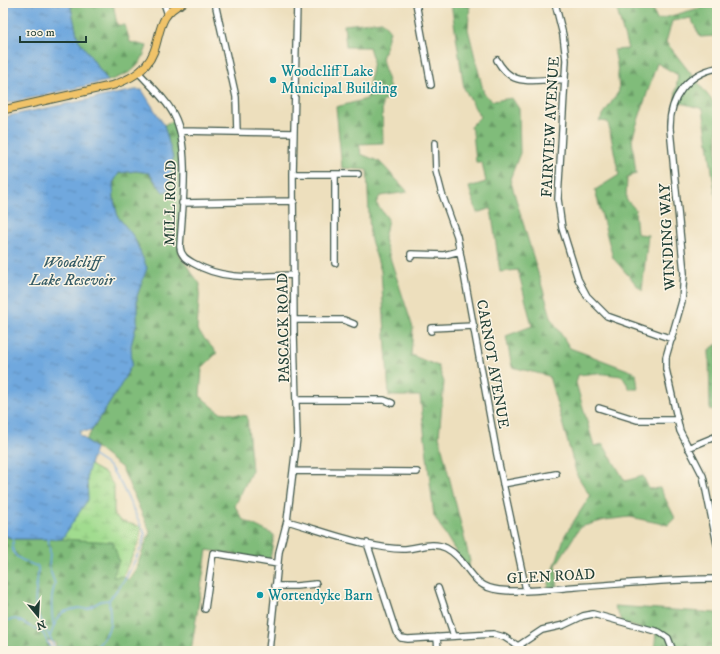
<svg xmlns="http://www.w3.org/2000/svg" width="720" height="654" font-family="'IM FELL DW Pica',serif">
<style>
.forest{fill:url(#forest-firs);stroke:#507c57}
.wetland{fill:url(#wetland-marsh);stroke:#608c62}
.water{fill:url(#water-ripples);stroke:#477289}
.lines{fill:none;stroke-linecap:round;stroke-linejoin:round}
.stream{stroke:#6fa8de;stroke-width:1.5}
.minor-casing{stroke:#3e5549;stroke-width:8}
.major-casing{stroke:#3e5549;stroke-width:9}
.minor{stroke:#fff;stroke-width:5.5}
.major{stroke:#f0c369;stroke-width:7}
.culture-dot{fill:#0f9aa8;stroke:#fcf5e5;stroke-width:1.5}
.labels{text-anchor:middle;stroke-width:3;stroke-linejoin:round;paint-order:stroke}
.culture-label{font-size:15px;fill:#0d838f;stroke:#fcf5e5;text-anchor:start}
.street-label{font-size:15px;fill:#1f3d34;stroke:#fcf5e5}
.water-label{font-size:16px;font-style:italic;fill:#375d67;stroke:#fcf5e5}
</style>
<defs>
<pattern id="forest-firs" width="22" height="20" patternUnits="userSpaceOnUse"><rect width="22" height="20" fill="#80bc7a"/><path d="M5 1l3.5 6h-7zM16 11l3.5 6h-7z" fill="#689a65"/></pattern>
<pattern id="wetland-marsh" width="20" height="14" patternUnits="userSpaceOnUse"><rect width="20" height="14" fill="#a1dc8f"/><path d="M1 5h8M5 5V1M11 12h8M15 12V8" fill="none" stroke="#8abe7c"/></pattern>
<pattern id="water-ripples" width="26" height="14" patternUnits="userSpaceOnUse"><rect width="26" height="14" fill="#6fa8de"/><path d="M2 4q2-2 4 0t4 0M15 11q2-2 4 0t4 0" fill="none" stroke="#5b8ab5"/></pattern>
</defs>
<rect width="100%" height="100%" fill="#fcf5e5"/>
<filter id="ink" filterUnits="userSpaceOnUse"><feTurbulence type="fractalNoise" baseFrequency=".025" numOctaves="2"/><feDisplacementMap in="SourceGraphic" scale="8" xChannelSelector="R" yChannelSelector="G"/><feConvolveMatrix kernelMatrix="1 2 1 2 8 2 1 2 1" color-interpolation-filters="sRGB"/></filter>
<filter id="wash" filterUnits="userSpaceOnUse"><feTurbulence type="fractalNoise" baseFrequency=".012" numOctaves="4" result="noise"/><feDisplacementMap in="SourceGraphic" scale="16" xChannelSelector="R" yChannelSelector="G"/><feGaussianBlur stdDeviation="0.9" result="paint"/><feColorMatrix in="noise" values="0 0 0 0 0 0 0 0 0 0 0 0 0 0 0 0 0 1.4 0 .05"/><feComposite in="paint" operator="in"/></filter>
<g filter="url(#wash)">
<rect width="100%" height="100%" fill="#eddfbd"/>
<path class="forest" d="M70 3H113L117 25H125L130 42 147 46C139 71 130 73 108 81L78 39Z
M451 3H470L468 29 484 94 493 101 512 98 519 109 520 153 510 179 552 320 570 348 636 373 638 389H630L622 376 596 373 578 375 576 383 594 446 603 444 625 481 643 476 649 489 660 488 675 518 668 525 630 517 605 520 580 527 556 565 558 589H547L565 535 590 496 577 475 549 376 512 367 506 336 532 326 518 270 500 272 491 208 477 213 469 187 486 182 482 162H476L473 132 470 127 480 117 464 88Z
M615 3H650L657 20 717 3V36L700 37 691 18 672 21 666 42 717 107V206L703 109 681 103 675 99 678 75 657 63 632 139 636 174 627 177 626 199 635 209 637 234 648 235 642 291 613 258 595 190 619 175 608 122 599 121 619 91 617 64 614 50 628 49Z
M382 21 390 31 382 59 391 93 382 103 383 143 359 144 361 154 380 162 408 192 380 196 376 203 388 219 384 239 413 328 411 355 438 366 444 382 439 436 470 561 467 570 434 516 420 396H389L381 271 370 237 367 170 342 168 336 107 367 99 373 60 369 47H346L344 25Z
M175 120 182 154 179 255 200 284 197 330 217 353 202 368 200 396 219 412 247 416 252 470 235 506 242 519 274 535 270 560 207 550 191 651H57L55 642 47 640 49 651H3V535L12 539H62L113 542 119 561 113 577 123 576 128 580 134 573 150 532 122 468 86 440 118 390 132 364 131 346 137 322V296L147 268 134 237 118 217 114 201 113 183 119 173 136 171 149 173 156 184 173 158 164 125Z
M717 344V412L710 409 709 350Z
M614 606 717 613V651H654L656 633 623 623Z"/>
<path class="wetland" d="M3 438 72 451 93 467 106 474 114 486V515L121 521 141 527 140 539 123 576 113 577 119 561 113 542 62 539H13L3 535Z"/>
<path class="water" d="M3 3H70L78 39 108 81 3 104Z
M135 90H142L164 125 173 158 168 191 163 192 149 173 136 171 119 173 113 183 114 201 118 217 134 237 147 268 137 296V322L131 346 132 364 118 390 91 431H80V435L95 448 87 475 88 499 62 539H13L3 535V117Z"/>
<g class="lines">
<path class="stream" d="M48 537 50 552 49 567 55 584C50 598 51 613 54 627
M14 538C7 559 24 560 38 567 39 581 33 594 36 608 39 623 51 634 54 648
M3 621 16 619 43 633 52 651
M50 636 57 619 63 612 78 608 87 609 101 601 109 600
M54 651V648C67 646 74 650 85 650 98 650 107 636 110 625 111 617 109 608 109 600L126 578 142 546 145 534 121 484 110 467 92 455"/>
</g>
</g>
<g filter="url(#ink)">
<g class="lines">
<defs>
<path id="minor" d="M164 3 167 12
M215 3 236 97 237 132
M416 3 431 85
M555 3 563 35 566 60 558 199 562 228 578 279 587 296 607 316 672 339
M497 60C514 91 537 77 565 80
M717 68C687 74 669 98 670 129L684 273 682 301 666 357V369L680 431 703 476 717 544
M139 73C151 86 166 99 174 115 191 148 182 210 180 247 181 256 186 259 193 263 225 282 259 276 294 275
M180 131 294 133
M435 143 436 171 442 194 457 236 497 455 526 590
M293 174H358
M335 174V263
M182 203 294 201
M411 257V254L444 255 460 251
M295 320H344L354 324
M431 331V328L474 326
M296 400H384L392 403
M599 408 637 420H677
M688 448 717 436
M294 471 417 472
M503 484 556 474
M287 521C320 530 372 550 405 549 419 548 433 541 446 548 469 560 469 587 499 590 524 593 550 589 575 587 622 584 669 579 717 579
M367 543 396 632 401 638 408 639 493 634 504 637 526 651
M275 586H296L316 584
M438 588 454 636
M205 609 213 553 278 564
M437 637 438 651
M518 646 542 630 564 625 583 616 593 614 659 632 668 638 673 651
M269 651 279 552 287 521 297 438 294 334 293 174 297 3"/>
<path id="major" d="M3 110 114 85C126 80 138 75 146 65 164 44 152 16 183 3"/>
</defs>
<use href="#minor" class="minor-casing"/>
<use href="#major" class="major-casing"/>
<use href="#minor" class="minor"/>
<use href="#major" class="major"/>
</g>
</g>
<g class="culture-dot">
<circle cx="273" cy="80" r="4"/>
<circle cx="260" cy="595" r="4"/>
</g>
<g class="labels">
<g class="culture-label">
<text x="281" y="76">Woodcliff Lake<tspan x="281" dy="17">Municipal Building</tspan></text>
<text x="268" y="600">Wortendyke Barn</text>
</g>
<g class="street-label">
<text transform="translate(550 127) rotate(-87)" y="5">FAIRVIEW AVENUE</text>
<text transform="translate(170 203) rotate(-89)" y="5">MILL ROAD</text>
<text transform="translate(667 237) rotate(-93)" y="5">WINDING WAY</text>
<text transform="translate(283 328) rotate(-91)" y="5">PASCACK ROAD</text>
<text transform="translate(493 364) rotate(80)" y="5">CARNOT AVENUE</text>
<text transform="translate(551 576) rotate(-3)" y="5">GLEN ROAD</text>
</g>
<g class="water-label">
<text x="72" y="267">Woodcliff<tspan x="72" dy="18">Lake Resevoir</tspan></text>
</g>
</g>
<rect width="720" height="654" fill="none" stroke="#fcf5e5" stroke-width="16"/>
<g transform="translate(38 616) rotate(162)" stroke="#fcf5e5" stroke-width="3" paint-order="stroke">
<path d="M0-3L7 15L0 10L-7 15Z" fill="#1f3d34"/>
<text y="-6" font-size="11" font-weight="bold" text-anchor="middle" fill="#1f3d34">N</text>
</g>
<path d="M20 36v6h66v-6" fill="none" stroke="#1f3d34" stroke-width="2"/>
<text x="26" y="36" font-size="12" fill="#1f3d34" stroke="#fcf5e5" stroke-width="3" paint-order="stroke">100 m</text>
</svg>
